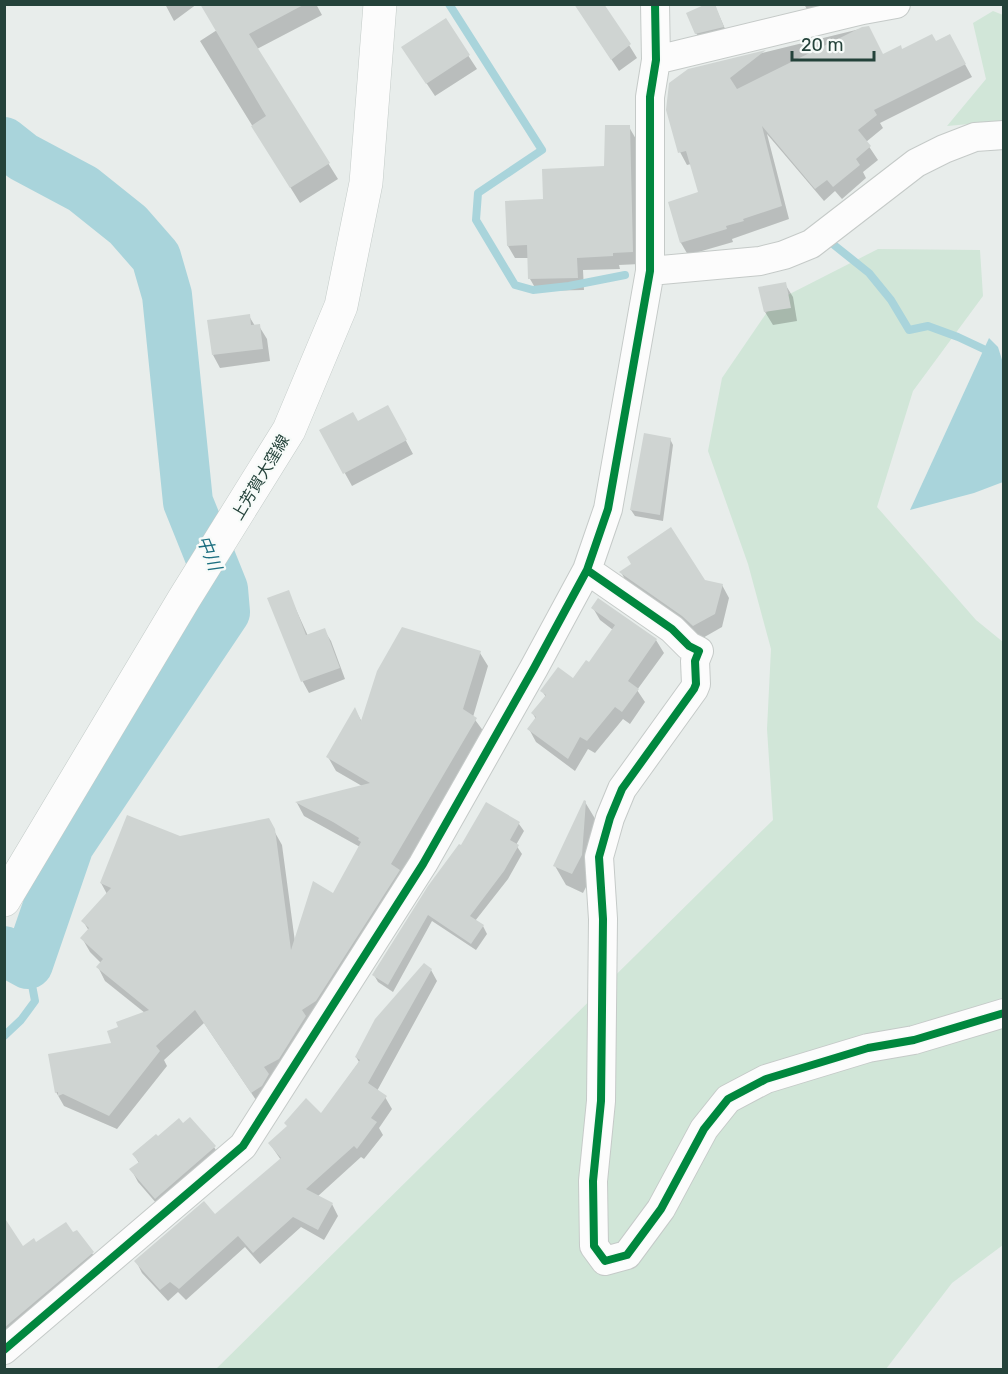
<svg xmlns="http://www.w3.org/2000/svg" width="1008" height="1374" font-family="Rubik,'Noto Sans JP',sans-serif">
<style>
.green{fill:#d1e6d8}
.water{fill:#a9d4db}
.shadow{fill:#0003}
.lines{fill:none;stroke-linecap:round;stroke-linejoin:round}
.stream{stroke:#a9d4db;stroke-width:8}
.river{stroke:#a9d4db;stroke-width:50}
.building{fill:#cfd4d2}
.street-casing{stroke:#c5cac8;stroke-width:30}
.secondary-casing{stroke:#c3cbc8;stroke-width:34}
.street{stroke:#fcfcfc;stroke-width:28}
.secondary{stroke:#fcfcfc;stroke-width:33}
.cycleway-casing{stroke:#f7fbf9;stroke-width:11}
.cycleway{stroke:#00873e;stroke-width:8}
.labels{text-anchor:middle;stroke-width:4.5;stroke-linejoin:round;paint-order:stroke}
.street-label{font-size:16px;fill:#24423a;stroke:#f7fbf9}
.water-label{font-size:18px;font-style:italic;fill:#1c6f80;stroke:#f7fbf9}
</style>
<rect width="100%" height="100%" fill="#e8edeb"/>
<path class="green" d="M993 11 1003 15V121L947 126 986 79 973 23Z
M878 249 980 250 983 296 913 391 877 507 976 620 1003 642 1004 821 1002 825 1004 826 1003 1245 952 1283 886 1369 215 1370 773 820 767 729 771 649 748 564 708 451 722 378 774 302Z"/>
<path class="water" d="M989 338 998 347 1003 363V482L974 493 910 510Z"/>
<path class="shadow" d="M165 4H197L174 21Z
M202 4H316L322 15 257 49 338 179 300 203 200 41 217 30Z
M575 4 629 45 637 58 619 71Z
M714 4 730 40 704 46 696 33Z
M804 4H874L809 13Z
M445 20 477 69 435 96 411 60Z
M868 27 883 56 935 42 956 48 972 77 880 123 883 128 866 142 878 160 863 172 866 178 842 199 835 191 824 201 767 134 789 219 732 239 733 242 688 255 681 243 670 203 700 193 691 164 687 165 680 152 688 71Z
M629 127 636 139 640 264 619 265 620 269 583 270 584 290 537 291 530 279 529 258H515L508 246 545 201 606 167Z
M785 284 793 297 797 321 773 325 765 312Z
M249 316 255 326H259L267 339 270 361 220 368 213 355Z
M388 407 413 454 352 486 321 430 358 423Z
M670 439 673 445 663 521 635 516 631 510Z
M621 572 704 581 722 585 729 598 722 627 701 639 628 585Z
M288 592 308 636 324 630 331 641 345 679 309 693 303 682 269 599Z
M599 600 656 640 664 653 637 690 645 702 630 724 623 719 595 753 588 749 575 771 536 742 529 729 536 719 533 714 546 697 542 691 574 680 589 664 613 630 600 620 593 608Z
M480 653 488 666 473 717 484 732 401 874 260 1106 204 1023 164 1060 167 1066 117 1129 64 1106 56 1092 113 1044 145 1013 105 981 98 967 101 963 90 952 82 938 89 931 83 921 107 894 101 883 180 838 268 820 282 845 295 942 334 895 360 847 304 816 297 803 362 786 336 771 328 757 355 710 362 722Z
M585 802 597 822 592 875 583 893 566 885 555 866Z
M486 804 519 824 524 831 516 845 522 854 508 879 475 921 483 926 487 934 476 950 432 921 393 992 378 982 374 975 462 847Z
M431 970 437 981 377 1091 385 1097 392 1109 379 1128 383 1135 364 1159 361 1157 317 1197 332 1204 338 1216 324 1240 301 1227 260 1264 245 1247 186 1300 178 1292 168 1301 142 1273 136 1261 215 1216 281 1160 270 1144 321 1116 359 1062 356 1057Z
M214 1147 222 1160 163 1211 138 1182 131 1169 139 1163 134 1155Z
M36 1244 92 1253 96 1259 4 1337V1305L23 1248Z"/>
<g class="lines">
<path class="stream" d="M449 4 542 150 478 193 476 220 515 285 533 290 569 286 625 275
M829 241 869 273 891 300 909 330 928 326 958 337 990 352
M4 1036 21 1020 35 1001 28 964"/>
<path class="river" d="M4 142 23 157 83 189 128 225 156 257 167 295 188 502 223 589 225 612 69 845 28 964 4 951"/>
</g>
<path class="building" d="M200 4H305L249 34 330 163 290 188 251 126 266 116Z
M574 4H604L631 44 611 60Z
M706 4H715L724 27 695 34 686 13Z
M446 18 470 55 426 84 401 47Z
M869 26 883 54 901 45 902 49 932 34 936 41 950 34 966 64 874 110 877 115 858 130 871 146 856 159 860 165 833 187 827 180 815 189 762 126 782 206 743 219 744 221 726 226 727 229 680 243 668 202 698 192 686 151 678 153 666 110 669 83 688 69 766 50 730 78 737 89 862 27Z
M605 125H630L633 252 613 253V256L577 258 578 278 528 279 527 245 507 246 505 201 543 199 542 169 604 166Z
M786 282 791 308 764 312 758 287Z
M250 314 251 325 260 324 263 349 212 355 207 320Z
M388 405 407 440 343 474 319 430 353 412 358 421Z
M644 433 671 438 660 515 630 510Z
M671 527 705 580 723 584 715 614 693 626 682 616 619 572 631 564 627 557Z
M289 590 306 635 325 628 340 668 301 682 267 598Z
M598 598 657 639 628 681 639 689 622 712 615 707 587 741 580 737 568 759 527 729 536 717 531 713 546 695 540 691 558 667 573 678 586 660 589 662 615 625 591 608Z
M402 627 481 651 463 709 477 718 391 864 400 870 316 1001 302 1010 306 1016 279 1059 264 1067 269 1074 262 1086 251 1093 195 1010 156 1046 160 1051 109 1116 63 1094 58 1096V1092L55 1093 48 1054 111 1043 107 1031 118 1027 116 1022 149 1010 96 967 103 959 80 938 89 928 81 921 111 888 100 883 127 815 180 836 269 818 275 829 291 950 313 881 333 893 361 842 358 840 359 838 333 822 295 802 370 783 326 757 355 707 361 721 377 671Z
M584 800 586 801 582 855 572 874 553 866Z
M486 802 520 822 510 840 519 845 504 871 470 916 484 925 471 944 428 915 388 985 372 975 428 886 459 844 461 845Z
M424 963 432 969 368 1083 387 1096 371 1118 377 1122 357 1149 354 1146 306 1189 333 1203 318 1230 293 1217 253 1253 238 1236 179 1289 170 1282 160 1290 134 1261 204 1201 215 1214 281 1158 268 1143 287 1126 284 1123 306 1098 321 1113 360 1060 355 1057 375 1019Z
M190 1117 216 1146 155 1199 129 1169 139 1162 132 1154 156 1134 158 1136 179 1118 183 1123Z
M4 1217 23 1246 34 1238 36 1242 66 1222 73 1232 77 1230 94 1252 4 1328Z"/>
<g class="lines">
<defs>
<path id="street" d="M656 60 863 10 896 4
M650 271 760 261 784 255 811 244 916 163 944 149 975 137 1004 135
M587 570 672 629 689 646 699 651 695 661 696 684 694 689 622 789 610 818 599 857 603 919 601 1101 593 1181 594 1246 605 1261 627 1255 661 1209 704 1129 728 1099 766 1079 868 1048 914 1040 1004 1013
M4 1350 243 1146 423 864 534 668 587 570 608 509 650 271V97L656 60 655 4"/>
<path id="secondary" d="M4 900 184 599 289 430 341 306 366 183 380 4"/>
</defs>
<use href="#street" class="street-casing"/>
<use href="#secondary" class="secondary-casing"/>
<use href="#street" class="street"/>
<use href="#secondary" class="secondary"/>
<defs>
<path id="cycleway" d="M587 570 672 629 689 646 699 651 695 661 696 684 694 689 622 789 610 818 599 857 603 919 601 1101 593 1181 594 1246 605 1261 627 1255 661 1209 704 1129 728 1099 766 1079 868 1048 914 1040 1004 1013
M4 1350 243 1146 423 864 534 668 587 570 608 509 650 271V97L656 60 655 4"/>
</defs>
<use href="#cycleway" class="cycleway-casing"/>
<use href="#cycleway" class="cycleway"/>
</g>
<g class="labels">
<g class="street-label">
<text transform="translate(260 477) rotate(-59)" y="6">上芳賀大窪線</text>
</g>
<g class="water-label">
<text transform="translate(209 553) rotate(68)" y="6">中川</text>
</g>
</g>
<rect width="1008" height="1374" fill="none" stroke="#24423a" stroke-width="12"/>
<path d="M792 51v9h82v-9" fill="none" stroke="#24423a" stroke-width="3"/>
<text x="801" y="51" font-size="18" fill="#24423a" stroke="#f7fbf9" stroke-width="4.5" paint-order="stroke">20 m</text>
</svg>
